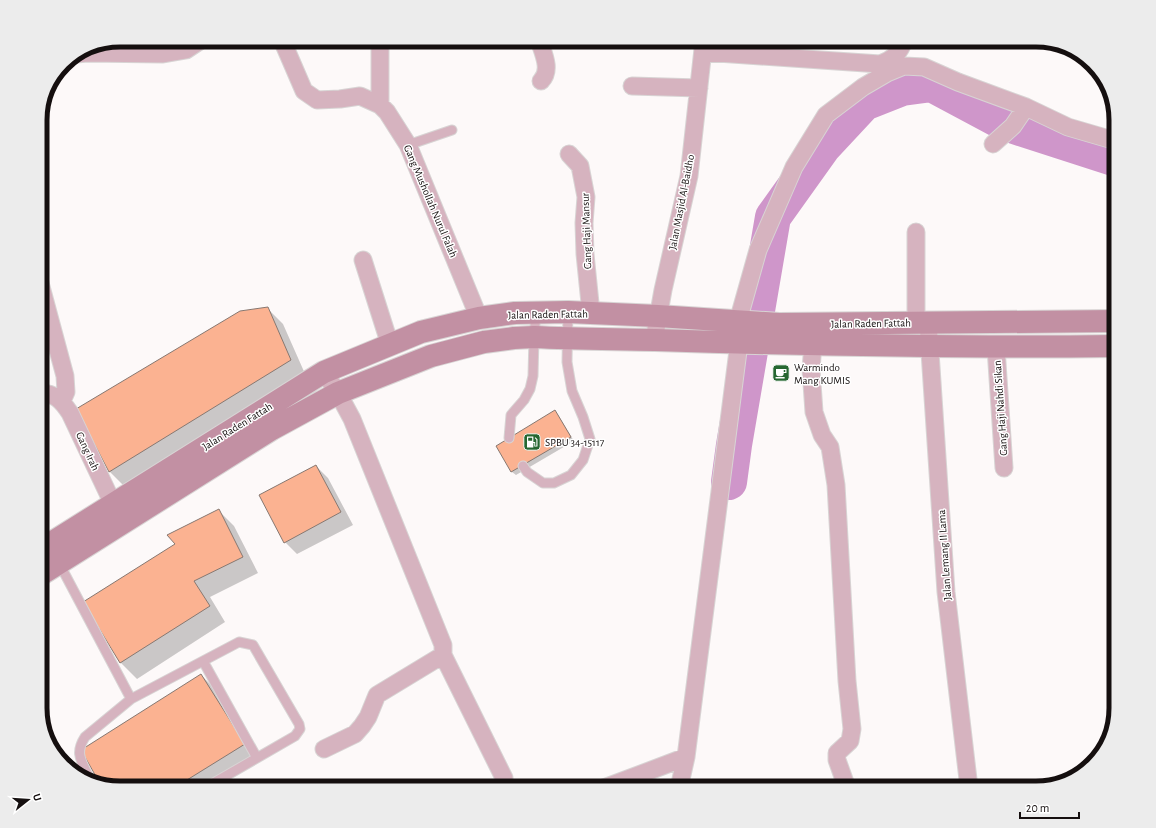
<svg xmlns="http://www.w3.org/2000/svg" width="1156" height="828" font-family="'Alegreya Sans',sans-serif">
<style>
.shadow{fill:#0003}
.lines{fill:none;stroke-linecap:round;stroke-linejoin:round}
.river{stroke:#cf96ca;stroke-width:36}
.building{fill:#fbb291;stroke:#877871}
.service-casing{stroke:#d8d4d4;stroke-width:11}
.minor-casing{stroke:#d8d4d4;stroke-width:19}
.secondary-casing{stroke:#d8d4d4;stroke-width:24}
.service{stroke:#d6b3bf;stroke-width:9}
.minor{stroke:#d6b3bf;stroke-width:17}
.secondary{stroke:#c290a3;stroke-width:22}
.labels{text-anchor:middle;stroke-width:3;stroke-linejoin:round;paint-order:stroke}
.street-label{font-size:11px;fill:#150f0f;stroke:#fff}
.poi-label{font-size:11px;fill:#150f0f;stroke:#fff;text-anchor:start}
.rim{fill:none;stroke:#150f0f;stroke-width:5}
</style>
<rect width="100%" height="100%" fill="#fdf9f9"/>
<path class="shadow" d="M267 308 283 324 306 376 126 488 110 472 77 409Z
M555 412 558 415 574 441 516 475 512 472 497 446Z
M316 466 328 478 353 525 297 554 285 542Z
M218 510 234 526 258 573 210 597 225 622 137 679 121 663 85 602 176 544Z
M201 675 217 691 260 760 216 788H120L99 781 82 750Z"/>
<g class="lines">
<path class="river" d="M729 482 734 445 773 217 823 147 864 103 902 88 932 84 1005 123 1116 159"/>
</g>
<path class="building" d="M268 307 291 360 109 472 76 409 240 311Z
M555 410 571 437 511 472 496 446Z
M316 465 341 512 284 543 259 495Z
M219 509 243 557 194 581 210 606 120 663 83 602 175 544 167 535Z
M201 674 245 744 174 788H120L98 780 81 750Z"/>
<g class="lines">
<defs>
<path id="service" d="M408 145 452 130
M509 438 511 415 524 400 530 389 533 376 534 337 536 313
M523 466 527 472 543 483H554L571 475 583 460 590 439 583 417 572 391 567 362 568 312
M59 563 131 699 239 642 253 645 299 724 300 729 295 736 205 788
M203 661 257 758
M89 778C82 761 74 754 85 737L131 699"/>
<path id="minor" d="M282 40 304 91 317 100 340 99 360 96 380 105 387 112 408 145 479 318
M380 40V105
M539 40C543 53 552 70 541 81
M703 52 880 64C893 59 900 53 904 40
M76 54 88 53 163 54 186 50 201 40
M632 86 699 88
M993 144 1013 126 1026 107
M569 154 580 166 586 197 584 223 585 254 591 313
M916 232V322
M363 260 390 345
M40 283 65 376 66 392 62 401
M738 321 758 250 794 167 826 115 863 87 887 73 904 66 924 67 958 82 1026 107 1068 127 1116 141
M928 322 946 592 969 788
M654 340 663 290 689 176 704 40
M813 344 811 369 814 412 822 435 830 447 836 485 847 681 852 729 850 741 837 753V760L847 788
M996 348 1004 468
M324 372 338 393 352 419 443 645V655L377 695 368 717 362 726 355 734 324 749
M40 393C55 393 62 401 70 413L113 504 120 515
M443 655 504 778
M604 788 686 757
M679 788 686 757 739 343"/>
<path id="secondary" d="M40 550 324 372 421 332 479 318 515 313 568 312 658 316 779 324 1116 321
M40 575 272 429 338 393 431 356 484 342 514 338 534 337C575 339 615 339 655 340 809 345 962 348 1116 346"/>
</defs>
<use href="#service" class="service-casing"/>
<use href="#minor" class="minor-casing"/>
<use href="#secondary" class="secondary-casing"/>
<use href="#service" class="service"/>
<use href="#minor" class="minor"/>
<use href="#secondary" class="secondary"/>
</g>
<defs>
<symbol id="cafe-square" viewBox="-11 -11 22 22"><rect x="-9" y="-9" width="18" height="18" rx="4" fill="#266731" stroke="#fff"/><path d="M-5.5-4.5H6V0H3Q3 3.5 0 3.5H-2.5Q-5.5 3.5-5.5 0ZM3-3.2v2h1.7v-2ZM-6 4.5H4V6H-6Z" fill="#fff"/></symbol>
<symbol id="fuel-square" viewBox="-11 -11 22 22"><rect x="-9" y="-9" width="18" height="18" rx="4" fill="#266731" stroke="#fff"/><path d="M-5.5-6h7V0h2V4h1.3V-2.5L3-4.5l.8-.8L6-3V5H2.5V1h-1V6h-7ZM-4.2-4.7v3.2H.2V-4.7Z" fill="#fff"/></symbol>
</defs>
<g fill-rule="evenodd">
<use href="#cafe-square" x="771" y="363" width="20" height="20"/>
<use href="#fuel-square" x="522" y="432" width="20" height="20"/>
</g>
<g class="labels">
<g class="street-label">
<text transform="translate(431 201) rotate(67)" y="4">Gang Mushollah Nurul Falah</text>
<text transform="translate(681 202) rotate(-79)" y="4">Jalan Masjid Al-Baidho</text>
<text transform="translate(586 231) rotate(-92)" y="4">Gang Haji Mansur</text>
<text transform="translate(548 314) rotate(-1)" y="4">Jalan Raden Fattah</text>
<text transform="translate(871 323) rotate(-1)" y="4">Jalan Raden Fattah</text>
<text transform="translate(1000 408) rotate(-94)" y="4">Gang Haji Nahdi Sikan</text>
<text transform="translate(237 426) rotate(-32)" y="4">Jalan Raden Fattah</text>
<text transform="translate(88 451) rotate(65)" y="4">Gang Irah</text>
<text transform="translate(944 555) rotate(-94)" y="4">Jalan Lemang II Lama</text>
</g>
<g class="poi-label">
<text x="794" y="371">Warmindo<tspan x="794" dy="13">Mang KUMIS</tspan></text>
<text x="545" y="446">SPBU 34-15117</text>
</g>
</g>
<path d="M0 0H1156V828H0ZM120 47H1036A73 73 0 0 1 1109 120V708A73 73 0 0 1 1036 781H120A73 73 0 0 1 47 708V120A73 73 0 0 1 120 47Z" fill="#ececec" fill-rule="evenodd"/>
<path class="rim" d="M120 47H1036A73 73 0 0 1 1109 120V708A73 73 0 0 1 1036 781H120A73 73 0 0 1 47 708V120A73 73 0 0 1 120 47Z"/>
<g transform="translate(28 800) rotate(73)" stroke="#ffffff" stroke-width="3" paint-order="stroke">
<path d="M0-3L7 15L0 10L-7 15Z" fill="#150f0f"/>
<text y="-6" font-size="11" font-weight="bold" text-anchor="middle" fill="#150f0f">U</text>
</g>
<path d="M1020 812v6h59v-6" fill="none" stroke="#150f0f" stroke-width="2"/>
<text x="1026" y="812" font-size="12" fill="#150f0f" stroke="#ffffff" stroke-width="3" paint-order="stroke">20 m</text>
</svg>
